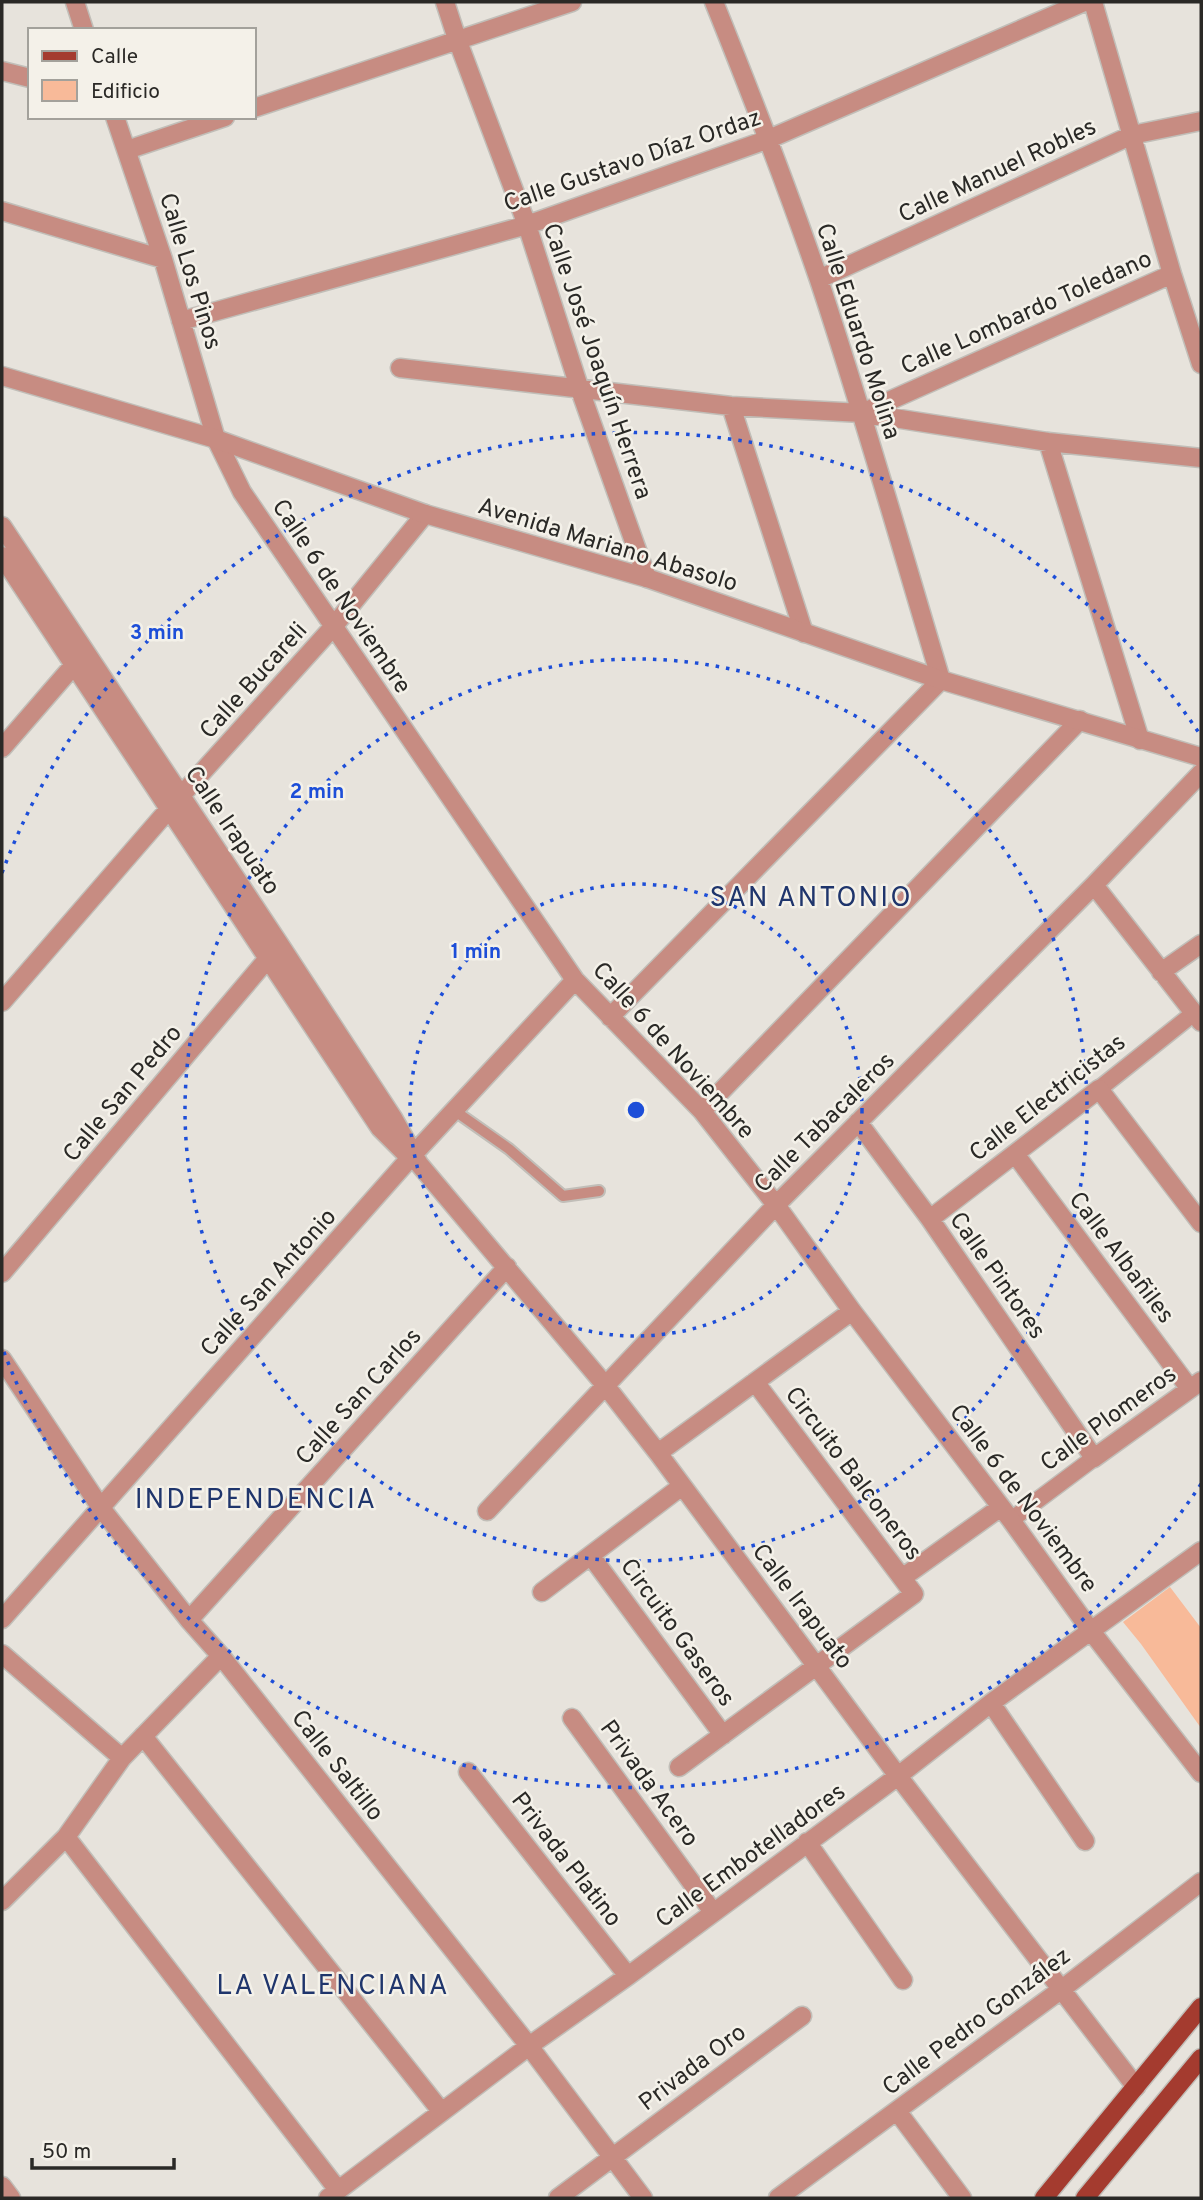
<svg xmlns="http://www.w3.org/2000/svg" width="1203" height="2200" font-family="Overpass,sans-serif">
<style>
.building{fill:#f8ba99}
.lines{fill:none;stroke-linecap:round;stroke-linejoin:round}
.service-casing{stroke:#c1beb8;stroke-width:14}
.pedestrian-casing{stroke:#c1beb8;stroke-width:19}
.minor-casing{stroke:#c1beb8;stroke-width:21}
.tertiary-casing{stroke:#c1beb8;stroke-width:21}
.primary-casing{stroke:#c1beb8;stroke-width:21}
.service{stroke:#c78c82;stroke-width:10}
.pedestrian{stroke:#c78c82;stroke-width:16}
.minor{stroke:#c78c82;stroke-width:18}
.tertiary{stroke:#c78c82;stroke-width:18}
.primary{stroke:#a43b2f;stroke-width:18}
.ring{fill:none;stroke:#1d4ed8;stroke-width:3.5;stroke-dasharray:3.5 7}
.labels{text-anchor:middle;stroke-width:5;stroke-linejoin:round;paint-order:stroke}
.street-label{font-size:24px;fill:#2a2926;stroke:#f4f1e9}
.quarter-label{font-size:28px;letter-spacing:2px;fill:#1f356c;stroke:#f4f1e9}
.centre{fill:#1d4ed8;stroke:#f4f1e9;stroke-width:3.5}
.ring-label{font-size:21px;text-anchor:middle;font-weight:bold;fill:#1d4ed8;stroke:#f4f1e9;stroke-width:5;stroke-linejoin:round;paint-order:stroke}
</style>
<rect width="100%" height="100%" fill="#e7e3dc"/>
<path class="building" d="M1170 1587 1201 1628V1728L1141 1644 1123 1622Z"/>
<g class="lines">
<defs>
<path id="service" d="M455 1111 509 1149 563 1196 599 1191"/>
<path id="pedestrian" d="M1099 1089 1194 1013
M1011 1520 1094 1458"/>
<path id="minor" d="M75 2 84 30
M445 2 457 39 527 225 580 390 647 578
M1093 2 1172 274 1201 364
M2 71 30 78
M254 108 572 2
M115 117 163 259 216 439 242 492 575 980 702 1111 776 1205 852 1311 1011 1520 1091 1631 1201 1773
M127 150 225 117
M2 211 163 259
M819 279 1132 135 1201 121
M181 321 527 225 769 139 1084 2
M400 368 731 406 862 413 1048 442 1201 458
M731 406 804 633
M862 413 1172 274
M1048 442 1140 740
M2 526 280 945 393 1118 419 1164 605 1385 658 1453 898 1776 1136 2087
M2 556 380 1128 408 1156
M2 748 80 658
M1094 885 1201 1022
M1161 972 1201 944
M2 1002 169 809 333 627 425 514
M610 1017 941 680C901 547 863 412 819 280 787 186 751 94 714 2
M702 1111 1080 720
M858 1122 930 1219 1094 1458 1201 1381
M1015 1154 1190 1389
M930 1219 1099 1089 1201 1223
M2 1273 275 950
M2 1359 101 1508 189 1620 221 1656 529 2046 643 2198
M658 1453 852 1311
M487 1511 776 1205 1094 885 1201 773
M591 1556 723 1735
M902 1578 1001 1507
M542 1592 682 1486
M2 1619 410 1158 575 980
M189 1620 507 1267
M2 1654 122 1758
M991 1703 1085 1841
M572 1718 713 1912
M143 1736 441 2111
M679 1767 914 1594 755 1382
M468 1772 628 1976
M66 1837 338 2190
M807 1842 903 1980
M2 1901 66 1837 122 1758 221 1656
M897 2111 962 2198
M328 2198 529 2046 628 1976 898 1776 991 1703 1201 1551
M558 2198 802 2016
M778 2198 1062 1989 1201 1882"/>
<path id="tertiary" d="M2 376 216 439 425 514 647 578 941 680 1201 757
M2 2186 11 2198"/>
<path id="primary" d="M1044 2198 1201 2007
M1085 2198 1201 2058"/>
</defs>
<use href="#service" class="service-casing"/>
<use href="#pedestrian" class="pedestrian-casing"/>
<use href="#minor" class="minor-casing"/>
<use href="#tertiary" class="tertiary-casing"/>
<use href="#primary" class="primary-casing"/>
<use href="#service" class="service"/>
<use href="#pedestrian" class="pedestrian"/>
<use href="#minor" class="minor"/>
<use href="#tertiary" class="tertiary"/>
<use href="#primary" class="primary"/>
</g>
<g class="ring">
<circle cx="636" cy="1110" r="226"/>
<circle cx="636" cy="1110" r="451"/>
<path d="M1201 1484A677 677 0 0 1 2 1347M2 873A677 677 0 0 1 1201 736"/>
</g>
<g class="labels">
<g class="street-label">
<text transform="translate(632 160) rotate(-19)" y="8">Calle Gustavo Díaz Ordaz</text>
<text transform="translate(997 170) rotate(-25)" y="8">Calle Manuel Robles</text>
<text transform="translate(191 271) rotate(73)" y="8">Calle Los Pinos</text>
<text transform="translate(1026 312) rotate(-24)" y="8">Calle Lombardo Toledano</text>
<text transform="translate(859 331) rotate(72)" y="8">Calle Eduardo Molina</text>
<text transform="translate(598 361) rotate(71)" y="8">Calle José Joaquín Herrera</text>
<text transform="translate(608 544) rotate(17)" y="8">Avenida Mariano Abasolo</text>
<text transform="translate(342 596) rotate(56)" y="8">Calle 6 de Noviembre</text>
<text transform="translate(253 680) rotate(-48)" y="8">Calle Bucareli</text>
<text transform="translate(233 830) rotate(56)" y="8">Calle Irapuato</text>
<text transform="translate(674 1050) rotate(48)" y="8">Calle 6 de Noviembre</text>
<text transform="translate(122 1093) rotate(-50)" y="8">Calle San Pedro</text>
<text transform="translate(1047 1097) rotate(-38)" y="8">Calle Electricistas</text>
<text transform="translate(824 1122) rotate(-45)" y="8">Calle Tabacaleros</text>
<text transform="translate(1122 1257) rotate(53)" y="8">Calle Albañiles</text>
<text transform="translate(998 1275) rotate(55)" y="8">Calle Pintores</text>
<text transform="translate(268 1282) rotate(-48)" y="8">Calle San Antonio</text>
<text transform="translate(358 1396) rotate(-48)" y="8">Calle San Carlos</text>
<text transform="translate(1108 1418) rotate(-36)" y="8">Calle Plomeros</text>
<text transform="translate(854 1473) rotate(53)" y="8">Circuito Balconeros</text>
<text transform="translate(1024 1498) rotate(53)" y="8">Calle 6 de Noviembre</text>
<text transform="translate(803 1606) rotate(53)" y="8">Calle Irapuato</text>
<text transform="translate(678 1632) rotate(54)" y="8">Circuito Gaseros</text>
<text transform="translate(338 1765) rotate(52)" y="8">Calle Saltillo</text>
<text transform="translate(650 1783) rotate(54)" y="8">Privada Acero</text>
<text transform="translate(750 1855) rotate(-36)" y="8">Calle Embotelladores</text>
<text transform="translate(567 1859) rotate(52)" y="8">Privada Platino</text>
<text transform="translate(976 2021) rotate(-37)" y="8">Calle Pedro González</text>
<text transform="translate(692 2067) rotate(-37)" y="8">Privada Oro</text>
</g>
<g class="quarter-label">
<text x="811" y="906">SAN ANTONIO</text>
<text x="256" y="1508">INDEPENDENCIA</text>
<text x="333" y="1994">LA VALENCIANA</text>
</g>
</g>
<circle cx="636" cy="1110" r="10" class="centre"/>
<g class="ring-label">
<text x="157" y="639">3 min</text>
<text x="317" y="798">2 min</text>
<text x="476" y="958">1 min</text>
</g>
<rect width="1203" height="2200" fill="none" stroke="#2a2926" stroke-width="7"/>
<rect x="28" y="28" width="228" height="91" fill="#f4f1e9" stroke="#a3a19b" stroke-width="2"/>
<rect x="42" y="51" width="35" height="10" fill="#a43b2f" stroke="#a3a19b" stroke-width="2"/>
<text x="91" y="63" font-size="21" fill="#2a2926">Calle</text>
<rect x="42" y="80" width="35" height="21" fill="#f8ba99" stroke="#a3a19b" stroke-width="2"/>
<text x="91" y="98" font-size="21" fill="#2a2926">Edificio</text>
<path d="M32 2158v10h142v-10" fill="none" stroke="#2a2926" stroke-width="3.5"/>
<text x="42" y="2158" font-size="21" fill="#2a2926" stroke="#f4f1e9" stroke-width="5" paint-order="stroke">50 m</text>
</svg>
